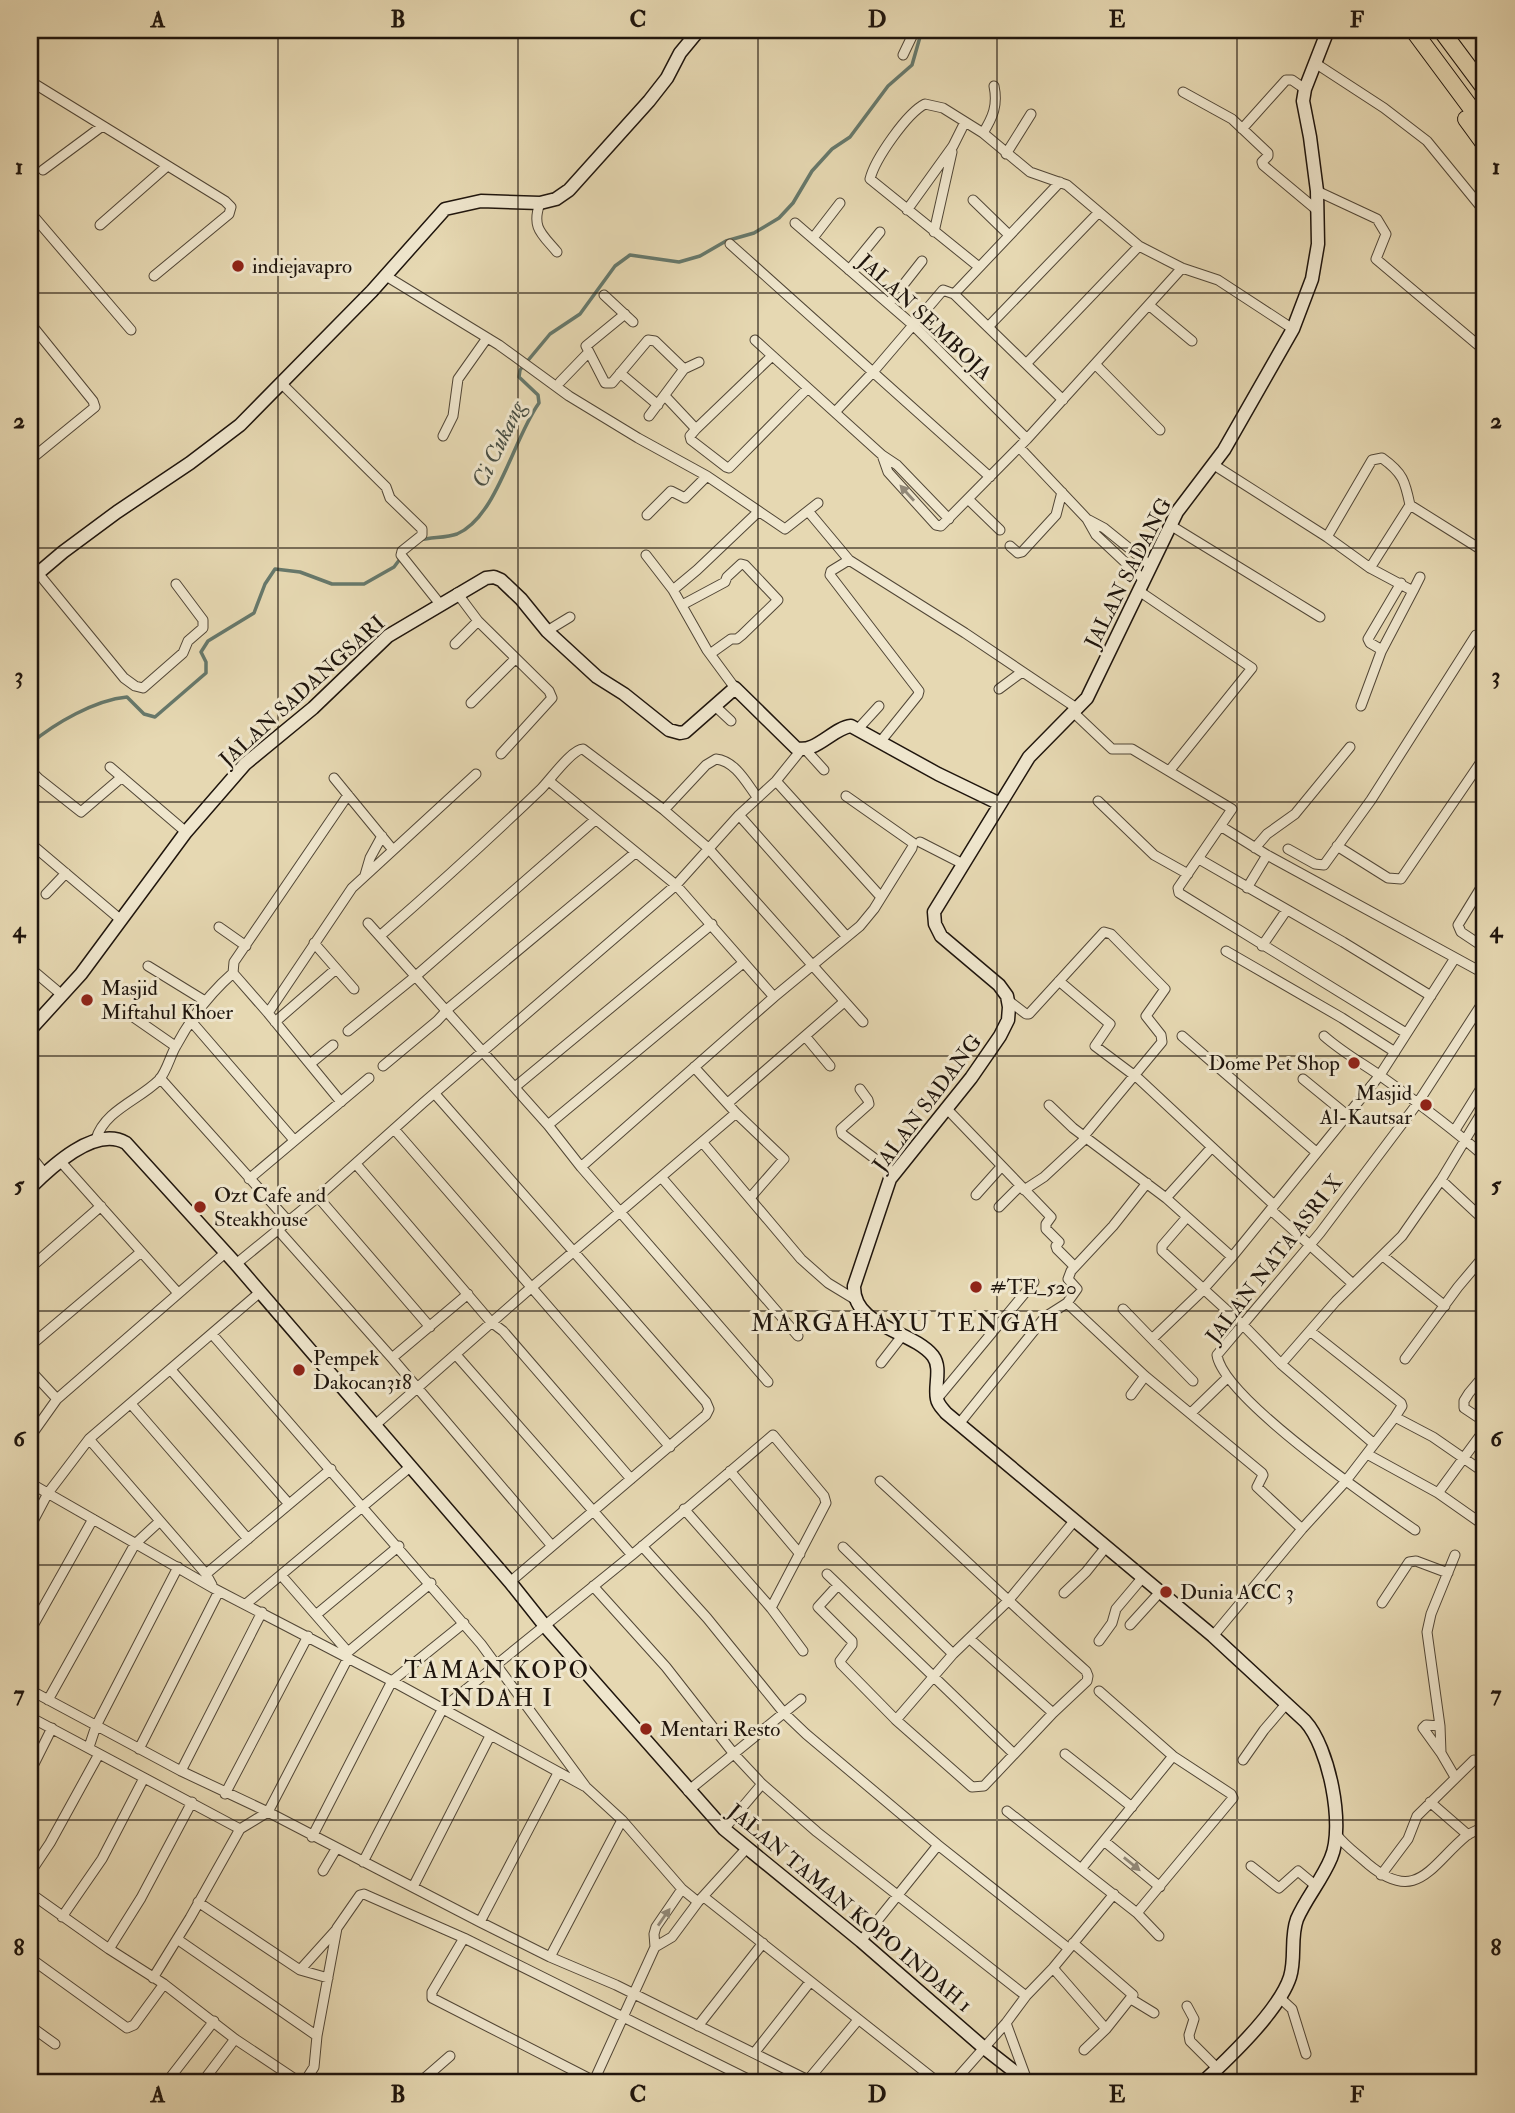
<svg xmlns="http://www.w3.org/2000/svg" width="1515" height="2113" font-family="'IM FELL Double Pica',serif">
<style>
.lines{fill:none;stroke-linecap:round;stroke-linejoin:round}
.stream{stroke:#66786b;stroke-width:3.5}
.street-casing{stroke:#514636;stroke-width:11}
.secondary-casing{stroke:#1f150d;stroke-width:15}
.highway-casing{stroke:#1f150d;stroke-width:18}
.street{stroke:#efe6cd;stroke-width:9}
.secondary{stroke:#efe6cd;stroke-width:12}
.highway{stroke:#e6d8b2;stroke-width:16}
.oneway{fill:#918877}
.grid{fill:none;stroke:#1f150d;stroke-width:2;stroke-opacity:0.55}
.poi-dot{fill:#8f2418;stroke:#efe6cd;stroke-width:2.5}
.labels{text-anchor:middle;stroke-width:6;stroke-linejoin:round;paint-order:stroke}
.poi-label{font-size:21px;fill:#1f150d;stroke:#efe6cd;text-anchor:start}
.street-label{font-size:21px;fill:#1f150d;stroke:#efe6cd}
.water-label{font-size:23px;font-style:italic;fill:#494f44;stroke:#efe6cd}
.quarter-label{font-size:24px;letter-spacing:2px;fill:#1f150d;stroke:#efe6cd}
.neatline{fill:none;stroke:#1f150d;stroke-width:2.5}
.grid-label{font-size:23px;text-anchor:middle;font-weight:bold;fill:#1f150d}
</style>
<rect width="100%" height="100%" fill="#e6d8b2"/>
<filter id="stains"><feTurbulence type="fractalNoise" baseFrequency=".00286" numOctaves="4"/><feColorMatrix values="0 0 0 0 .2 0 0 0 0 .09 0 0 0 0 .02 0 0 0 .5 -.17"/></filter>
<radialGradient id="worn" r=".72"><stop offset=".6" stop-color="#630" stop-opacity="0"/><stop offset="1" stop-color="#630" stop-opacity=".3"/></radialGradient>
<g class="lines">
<path class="stream" d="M420 540C432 537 446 538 457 534 497 517 513 439 539 403L538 395 519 377 520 370 550 334 580 314 615 266 630 255 679 262 700 256 726 241 754 233 779 218 793 203 812 171 832 149 850 137 888 86 912 65 922 30
M30 744C55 723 95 700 127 697L144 714 155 717 206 673V662L201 652 208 641 254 613 265 584 275 569 300 572 332 584H364L394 567 400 559"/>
<defs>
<path id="street" d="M903 55 915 30
M1315 63 1384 108 1427 141 1485 212
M30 81 225 201 231 207 229 214 154 276
M1183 92 1232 119 1268 153V156L1262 162 1263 165 1318 211
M1242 129 1286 80H1292L1305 89
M983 133C993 117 998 105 994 86
M1006 154 1031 114
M43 170 101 127
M1317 191 1377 219 1386 234 1376 259 1478 345
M973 200 1009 235
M540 203C531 228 542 234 557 252
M907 210 953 146 965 122
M30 212 131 330
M795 223 913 325 1027 439
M100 225 166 167
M934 232 952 152
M813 238 840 203
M730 244 990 477
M979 267 870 179C875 159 907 113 925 104L943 108 983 133 1030 172 1067 185 1139 246 1182 268 1218 280 1293 329
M849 270 880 232
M386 276 499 345 569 396 638 438 707 476 785 529 818 503
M954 294 1060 182
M604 295 633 322
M889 303 922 261
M1150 306 1192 341
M625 314 586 346 605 383H612L648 340 655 341 684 369
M30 323 93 401 95 407 30 460
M988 327 1098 213
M755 340 882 455 897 465 949 519
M772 356 696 429 690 436 691 440 726 467 729 468 808 388
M1026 364 1139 246
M1095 364 1160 430
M620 373 658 405
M560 382 588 353
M282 384 386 487 390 498 422 529V535L402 551 401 555 440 604
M665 396 696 429
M836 411 873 372 943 290 954 294 1063 400
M649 416 684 369 699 362
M443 436 453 416 458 379 487 338
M1019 447 1087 519 1096 535 1144 580
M882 455 888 472 936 525 941 526 1027 439 1182 268
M1214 465 1327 537 1370 568 1413 591 1420 577
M968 499 1000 530
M1410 505 1485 552
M808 511 849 560 965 633 1078 709
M647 515 671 491 685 498 707 476
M1089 520 1104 528 1151 566
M1170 525 1320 617
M1327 537 1372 460 1382 458C1403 473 1405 481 1410 505L1370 568
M1010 546 1018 553 1022 552 1056 515 1062 492
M646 555 673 590 707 650 735 688
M849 560 831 571 830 575 919 691 918 695 881 741
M38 573 124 678 135 686 143 688 183 653 188 641 203 628V620L176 584
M673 590 697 570 758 512
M1139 591 1252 668 1170 770
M457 593 478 621 549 691 552 698 501 754
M682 605 725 582 727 577 741 564 745 565 778 600 742 635 737 639H731L710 654
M547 631 570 617
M455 644 478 621
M1382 650 1370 643 1368 639 1401 583
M999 689 1022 672
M471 703 515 659
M715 706 731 721
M1361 706 1381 652 1413 591
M1074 713 1112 749H1132L1232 809 1178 888 1179 893 1406 1033
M858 729 879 706
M805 749 824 770
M110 767 186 832
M30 770 38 778 30 788
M38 778 81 812 122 777
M334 778 393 850
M549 781 676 885 774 997
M776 781 881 897
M1098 801 1154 855 1188 874
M664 810 706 765 716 759C735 761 746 782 757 797
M739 815 847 937
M1222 827 1267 855 1485 974
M920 842 963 864
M30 843 121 920
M1337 846 1388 878 1401 879 1485 756
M1255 848 1267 834 1295 814 1350 747
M1288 849 1315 864 1324 865 1371 800 1476 635 1485 633
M1199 859 1343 942 1431 996
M365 875 370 858 382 836
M1485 881 1458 925 1461 932 1485 948
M1247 888 1267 855
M46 894 66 873
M368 923 548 1125 581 1167 768 1382
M219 927 246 946
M381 935C436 887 489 839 541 789 550 780 572 749 583 749L664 810 708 848 863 1022
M314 943 354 989
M1262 946 1286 911
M1226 951 1342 1018 1395 1052
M148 966 205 1001
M30 968 62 995
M1059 981 1110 1024 1095 1046 1139 1079 1274 1205
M1009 1001 1026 1014H1029L1104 932 1111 934 1165 989 1146 1016 1161 1035 1162 1042 1084 1136
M126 1012 175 1046
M268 1013 233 973 234 962 348 795
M191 1021 294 1140
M275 1022 336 969
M348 1031 417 975 595 820
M805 1036 830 1066
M1182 1036 1316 1152
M1324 1036C1342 1052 1362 1063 1382 1077 1417 1102 1452 1128 1485 1157
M310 1064 333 1045
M383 1066 437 1021 450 1007 635 853
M694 1067 736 1113 784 1159 750 1198
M160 1078 289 1222
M1303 1079 1347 1115
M515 1087 712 924
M860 1089 868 1100 869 1104 841 1129 842 1134 894 1173
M435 1094 706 1402 709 1409 706 1415 510 1582
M341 1102 268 1013 352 888 476 774
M728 1103 844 1002
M1049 1105 1073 1128 1166 1198
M947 1109 1051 1217 1046 1224V1229L1059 1242 1056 1246 1057 1249 1074 1266
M548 1125 743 963
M394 1129 670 1447
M1455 1130 1485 1082
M96 1139C105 1110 139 1100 159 1080 167 1071 170 1056 176 1046 191 1018 209 994 233 973
M703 1143 801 1259 828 1283 856 1300
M1212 1147 1166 1198 1232 1257
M30 1155 45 1174
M61 1162 178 1293
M356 1164 491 1322 503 1331 631 1479
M581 1167 774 997 860 926 874 909 912 848 913 843 846 796
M662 1178 798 1336
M249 1179 369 1078
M1441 1180 1485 1221
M1024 1190 1044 1177 1086 1138
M976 1195 1001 1167
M318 1197 430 1327
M999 1207 1020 1186
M1271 1210 1353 1284
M1187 1217 1162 1246V1251L1244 1326 1281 1364 1373 1443
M279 1231 392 1358 552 1546
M1383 1256 1445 1306
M236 1264 318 1197 423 1103 676 885 739 815 776 781 801 750
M30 1268 101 1206
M1067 1303 1145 1376 1262 1473 1263 1475 1257 1487 1302 1529
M1123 1309 1152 1339 1200 1293 1232 1257 1380 1075 1455 958
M1310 1331 1401 1403 1402 1406 1395 1417 1433 1437 1485 1473
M212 1334 481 1644 586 1787 622 1820 682 1889 698 1902 746 1849
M1152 1339 1193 1381
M30 1346 141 1252
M457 1356 632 1555
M392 1358 468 1294
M1405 1359 1458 1287 1485 1255
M881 1363 902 1336
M1281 1364 1336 1301 1402 1236 1441 1180 1479 1117 1485 1111
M30 1370 57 1399
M171 1370 289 1504
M1485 1374 1469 1393 1464 1401V1408L1485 1422
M1131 1395 1145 1376
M937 1399 1034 1282
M131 1404 248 1539
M1191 1413 1227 1378
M959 1424 1045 1317 1067 1303 1077 1289 1068 1279 1071 1271 1113 1226 1147 1183
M374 1426 525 1293 736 1113
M30 1437 57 1399 225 1253
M89 1439 206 1574 212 1585
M1367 1454 1438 1493 1485 1526
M730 1471 800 1554
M30 1483 213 1588 392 1681 584 1786
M1438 1493 1485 1429
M684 1509 771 1608 803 1651
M30 1527 48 1493 89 1439 259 1293
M1415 1530C1376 1503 1223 1398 1217 1355L1320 1233 1417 1104 1485 999
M642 1546 707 1618 784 1713 806 1734 938 1845 1068 1948
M843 1547 953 1654
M206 1574 331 1469
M827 1574 1014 1754
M838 1585 818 1607 852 1641V1645L840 1661 841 1664 896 1720 972 1787 984 1786 1053 1713 1087 1681 1088 1676 1086 1671C1016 1609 949 1544 880 1481
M593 1586 666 1667 734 1754 762 1784 817 1832 1026 1996
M1064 1593 1086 1572 1106 1547
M1382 1603 1409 1562 1416 1561 1448 1573
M246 1604 410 1467
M317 1614 399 1546
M1130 1625 1160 1592
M30 1631 93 1519
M1213 1636 1302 1529 1345 1482 1395 1417
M970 1639 1053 1713
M1099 1641 1112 1623 1116 1609 1143 1577
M348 1652 431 1583
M30 1690 181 1771 268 1812 480 1922 550 1957 616 1985 808 2080 858 2020
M1099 1691 1173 1756 1231 1794 1233 1798 1137 1913
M48 1700 135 1544 160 1521
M30 1717 240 1829 268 1812 348 1658V1652L281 1575
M896 1720 953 1654 1008 1601 1075 1520
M1440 1726 1426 1725 1423 1728 1441 1753
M89 1747 96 1726 178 1567
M139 1749 219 1591
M1065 1754 1132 1807
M1243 1760 1264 1730 1287 1703
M181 1771 262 1612
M30 1772 52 1728
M1455 1777 1441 1753 1440 1726 1427 1632 1431 1614 1455 1555
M688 1791 801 1699
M225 1794 308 1636
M1430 1802 1468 1835
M1007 1811 1137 1913 1159 1936
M724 1829 762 1784
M1336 1834C1345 1846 1357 1854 1368 1864 1417 1905 1431 1865 1466 1836 1471 1832 1479 1830 1485 1826
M312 1837 392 1681 464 1623
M1104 1841 1160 1887
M363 1862 443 1708 632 1555 773 1435 824 1496 826 1503 771 1608
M1251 1866 1279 1888 1298 1871 1316 1886
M1081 1869 1173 1756
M323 1871 336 1849
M30 1873 50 1843 99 1754
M1381 1875 1408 1839 1417 1816 1474 1760
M413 1887 490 1736
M30 1893 109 1949 164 1984 235 2039 301 2083
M704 1897 939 2083
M198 1902 300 1970 328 1978
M62 1917 102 1859 144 1778
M480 1922 558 1773
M464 1938 432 1992V1998L598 2083
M177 1939 317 2036
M861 1941 938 1845
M1073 1943 1133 1995 1106 2029 1084 2050
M655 1947 672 1937 698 1902
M109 1949 141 1898 192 1802
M550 1957 622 1820
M30 1958 127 2028 134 2025 164 1984
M1053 1968 1106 2029
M300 1970 336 1930
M153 1978 190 1918 240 1829
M1279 1997 1292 2009 1306 2054
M1131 1999 1154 2013
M1187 2006 1194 2019 1189 2035 1190 2041 1218 2069
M1006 2023 1028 2083
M30 2026 55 2044
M698 2026 763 1943
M1484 2035 1485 2036
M755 2052 810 1982
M166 2083 214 2021
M206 2083 207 2076 235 2039
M304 2083 314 2067 317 2036 337 1928 360 1895 364 1894 464 1938 756 2083
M419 2083 450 2056
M593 2083 655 1947 654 1934 656 1927 682 1889
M953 2083 1006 2023 1026 1996 1053 1968 1114 1894"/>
<path id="secondary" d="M30 580 63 552 117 512 190 463 240 425 372 291 445 209 481 201 540 203 556 199 569 190 649 101 667 78 680 53 699 30
M30 1030 81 974 186 832 245 764 313 708 388 636 486 578 494 577 501 580 521 599 547 631 597 677 624 694 669 730 680 733 685 732 735 688 796 748C815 754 833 728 851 726L938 774 998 803
M30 1188C51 1167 95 1125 126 1143L236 1264 510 1582 545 1626 724 1829 861 1941 983 2047 1015 2072 1025 2083
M1202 2083C1228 2059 1279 2011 1290 1977 1296 1958 1290 1938 1297 1919 1306 1898 1322 1880 1331 1858 1345 1826 1329 1747 1305 1721L1213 1636 946 1413C943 1409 938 1405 937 1399 934 1386 942 1368 933 1356 912 1330 853 1327 854 1286L890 1179 971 1078 1000 1036 1008 1020 1009 1007 1007 996 999 985 941 936 935 924 934 912 1029 757 1087 698 1177 512 1224 450 1293 329 1312 279 1318 244 1317 191 1310 137 1303 101 1305 89 1328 30"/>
<path id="highway" d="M1413 30 1485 127
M1441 30 1485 89
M1466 119 1485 145"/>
</defs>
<use href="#street" class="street-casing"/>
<use href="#secondary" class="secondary-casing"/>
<use href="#highway" class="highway-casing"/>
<use href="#street" class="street"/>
<use href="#secondary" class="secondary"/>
<use href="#highway" class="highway"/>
</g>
<defs><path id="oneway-solid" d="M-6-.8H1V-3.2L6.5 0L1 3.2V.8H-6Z" transform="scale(1.75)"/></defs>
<g class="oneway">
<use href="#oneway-solid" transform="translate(907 493) rotate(-132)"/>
<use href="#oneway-solid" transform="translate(1132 1864) rotate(39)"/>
<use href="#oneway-solid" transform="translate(664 1917) rotate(-55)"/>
</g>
<path class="grid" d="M278 30V2083M518 30V2083M758 30V2083M997 30V2083M1237 30V2083M30 293H1485M30 548H1485M30 802H1485M30 1056H1485M30 1311H1485M30 1565H1485M30 1820H1485"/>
<g class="poi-dot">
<circle cx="238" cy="266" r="7"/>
<circle cx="87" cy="1000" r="7"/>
<circle cx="1354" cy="1063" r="7"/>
<circle cx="1426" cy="1105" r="7"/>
<circle cx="200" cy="1207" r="7"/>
<circle cx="976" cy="1287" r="7"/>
<circle cx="299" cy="1370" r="7"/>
<circle cx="1166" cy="1592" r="7"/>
<circle cx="646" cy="1729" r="7"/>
</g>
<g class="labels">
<g class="poi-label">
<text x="252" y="273">indiejavapro</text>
<text x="101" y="995">Masjid<tspan x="101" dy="24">Miftahul Khoer</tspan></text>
<text x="1340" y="1070" text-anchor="end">Dome Pet Shop</text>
<text x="1412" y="1100" text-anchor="end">Masjid<tspan x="1412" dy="24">Al-Kautsar</tspan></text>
<text x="214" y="1202">Ozt Cafe and<tspan x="214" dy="24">Steakhouse</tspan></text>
<text x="990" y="1294">#TE_520</text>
<text x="313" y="1365">Pempek<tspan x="313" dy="24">Dakocan318</tspan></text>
<text x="1180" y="1599">Dunia ACC 3</text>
<text x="660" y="1736">Mentari Resto</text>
</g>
<g class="street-label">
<text transform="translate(925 317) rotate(43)" y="7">JALAN SEMBOJA</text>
<text transform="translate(1128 573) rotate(-63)" y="7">JALAN SADANG</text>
<text transform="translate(302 691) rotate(-42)" y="7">JALAN SADANGSARI</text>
<text transform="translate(927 1103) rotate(-53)" y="7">JALAN SADANG</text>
<text transform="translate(1274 1259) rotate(-52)" y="7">JALAN NATA ASRI X</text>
<text transform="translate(850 1908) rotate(40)" y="7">JALAN TAMAN KOPO INDAH 1</text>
</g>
<g class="water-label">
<text transform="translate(498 444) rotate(-64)" y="8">Ci Cukang</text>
</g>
<g class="quarter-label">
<text x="906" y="1331">MARGAHAYU TENGAH</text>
<text x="497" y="1678">TAMAN KOPO<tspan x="497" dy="28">INDAH I</tspan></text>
</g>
</g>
<rect width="1515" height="2113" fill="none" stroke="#e6d8b2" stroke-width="77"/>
<rect x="38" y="38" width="1438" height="2036" class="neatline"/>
<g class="grid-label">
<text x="158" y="27">A</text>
<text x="398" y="27">B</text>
<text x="638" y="27">C</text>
<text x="877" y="27">D</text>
<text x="1117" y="27">E</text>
<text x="1357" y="27">F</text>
<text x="19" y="174">1</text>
<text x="1496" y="174">1</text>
<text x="19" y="428">2</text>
<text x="1496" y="428">2</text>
<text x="19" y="683">3</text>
<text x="1496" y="683">3</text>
<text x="19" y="937">4</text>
<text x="1496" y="937">4</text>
<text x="19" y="1192">5</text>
<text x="1496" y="1192">5</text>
<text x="19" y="1446">6</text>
<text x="1496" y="1446">6</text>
<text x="19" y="1701">7</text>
<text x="1496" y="1701">7</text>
<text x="19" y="1955">8</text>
<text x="1496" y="1955">8</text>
<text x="158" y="2102">A</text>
<text x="398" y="2102">B</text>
<text x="638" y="2102">C</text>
<text x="877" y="2102">D</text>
<text x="1117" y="2102">E</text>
<text x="1357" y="2102">F</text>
</g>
<rect width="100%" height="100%" filter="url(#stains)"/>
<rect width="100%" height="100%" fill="url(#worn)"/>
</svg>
